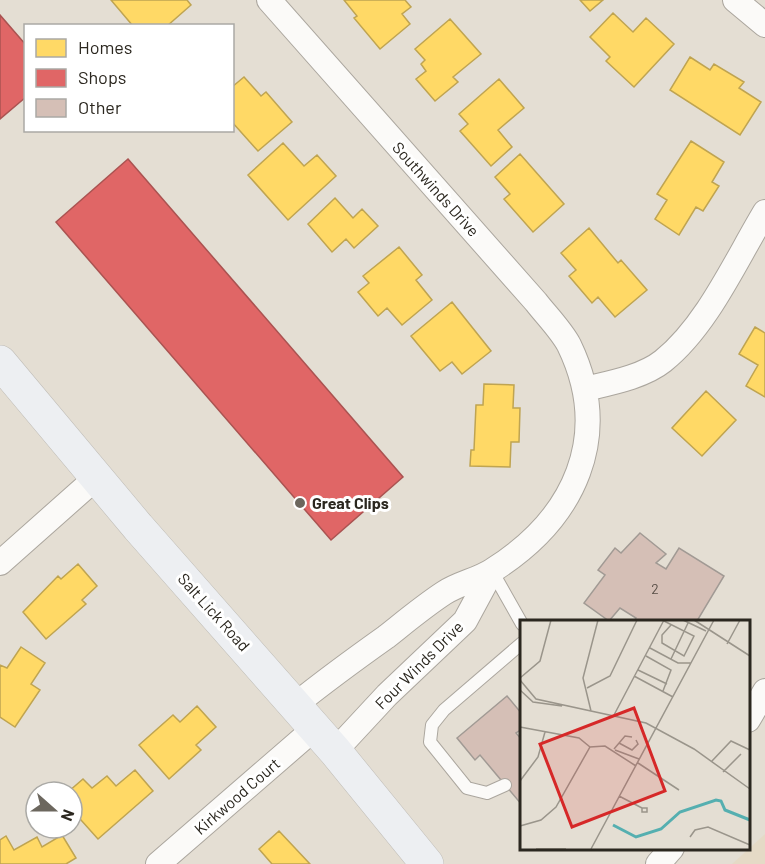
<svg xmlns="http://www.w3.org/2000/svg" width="765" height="864" font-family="Barlow,sans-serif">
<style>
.built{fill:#e5dac6}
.homes{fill:#ffd966;stroke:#bfa451;stroke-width:1.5}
.shops{fill:#e06666;stroke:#aa5351;stroke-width:1.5}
.building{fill:#d5bfb6;stroke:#a19a94;stroke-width:1.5}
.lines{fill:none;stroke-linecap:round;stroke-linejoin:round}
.lane-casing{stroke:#aba69e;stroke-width:14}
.street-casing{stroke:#aba69e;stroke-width:26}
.primary-casing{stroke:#bfbcb6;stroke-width:34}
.lane{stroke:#fbfaf8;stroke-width:12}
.street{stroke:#fbfaf8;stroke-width:24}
.primary{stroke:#edeff2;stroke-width:33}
.poi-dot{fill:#6c675e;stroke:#fff;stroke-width:2}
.labels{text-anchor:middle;stroke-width:6;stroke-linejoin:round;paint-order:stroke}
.number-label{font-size:14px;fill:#564d45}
.street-label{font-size:16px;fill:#2b271f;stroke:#fff}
.poi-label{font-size:16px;font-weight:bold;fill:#2b271f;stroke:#fff;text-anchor:start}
.inset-river{fill:none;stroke:#55afb0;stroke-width:3}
.inset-road{fill:none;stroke:#9a958b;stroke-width:1.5}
.view{fill:#d62828;fill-opacity:0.15;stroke:#d62828;stroke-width:3}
.inset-edge{fill:none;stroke:#2b271f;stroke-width:3}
</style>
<rect width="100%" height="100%" fill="#e4ded3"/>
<path class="built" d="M765 834V864H732Z"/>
<path class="homes" d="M111 0H187L191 5 167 26H133Z
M344 0H405L411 7 402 14 410 24 380 49 354 18 357 16Z
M580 0H603L590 11Z
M613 13 633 32 646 18 674 44 634 87 606 61 610 57 590 37Z
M450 19 481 54 453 77 458 82 435 101 416 79 426 71 421 64 425 60 415 49Z
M690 57 710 70 714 64 744 82 739 88 761 102 740 135 670 90Z
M244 77 261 96 266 92 292 122 258 151 232 122V87Z
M499 79 524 108 498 130 512 147 491 166 460 131 468 124 459 114Z
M691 141 724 162 712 182 719 186 703 211 696 207 679 235 655 219 667 200 657 194Z
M283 143 304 166 317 155 336 176 288 220 248 175Z
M520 154 564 204 533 232 504 199 510 194 495 177Z
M335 198 353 218 362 209 378 226 354 248 346 239 332 252 308 224Z
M589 228 618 263 621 260 647 290 615 317 598 297 592 303 569 276 576 270 561 253Z
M399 247 422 275 416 280 432 300 402 325 387 308 378 316 358 292 369 283 363 276Z
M452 302 491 351 462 374 452 362 440 371 411 336Z
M755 327 765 333V397L746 386 758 365 739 354Z
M484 384 514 385 513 408H520L519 442H511L510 467 470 466 471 450H474L476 405H483Z
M706 391 736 420 702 456 672 428Z
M78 564 97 586 82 600 86 604 46 639 23 612 58 576 61 579Z
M21 647 45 663 31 684 40 690 15 727 0 717V665L7 668Z
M197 706 216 727 196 745 201 750 169 779 139 745 173 715 180 722Z
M135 770 153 791 98 839 72 810V792H68L83 779 92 788 107 776 116 786Z
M279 831 310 864H272L259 849Z
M62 835 76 858 66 864H0V840L6 836 14 850 37 837 42 847Z"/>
<path class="shops" d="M0 15 26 45V97L0 119Z
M128 159 403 477 331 540 56 222Z"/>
<path class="building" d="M640 533 666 554 656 563 666 569 679 548 724 576 697 621H634L636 618 620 608 609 621 584 603 605 575 598 570 615 548 621 553Z
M507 696 522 714V729L516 733 522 740V805L480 755 475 760 457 738Z"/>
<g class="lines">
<defs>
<path id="lane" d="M492 571 522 624
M505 785 487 793 467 788 430 742 432 725 444 710 522 643"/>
<path id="street" d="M269 0 536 302C546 315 561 330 569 345 613 436 575 518 493 570 478 580 459 583 444 593 424 606 405 622 386 637 355 659 325 681 295 705
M735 0 765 25
M585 389C610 383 643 377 663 361 707 326 736 260 765 212
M0 563 97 477
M748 720 765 691
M335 751 387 695 465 621 492 571
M158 864 315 728
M658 864 672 848"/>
<path id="primary" d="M0 362 138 527 335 751 427 864"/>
</defs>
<use href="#lane" class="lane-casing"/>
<use href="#street" class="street-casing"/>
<use href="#primary" class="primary-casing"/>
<use href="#lane" class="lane"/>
<use href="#street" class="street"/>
<use href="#primary" class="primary"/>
</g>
<circle class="poi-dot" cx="300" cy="503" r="6"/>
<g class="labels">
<g class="number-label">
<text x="655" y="594">2</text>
</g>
<g class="street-label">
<text transform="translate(436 189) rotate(48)" y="6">Southwinds Drive</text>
<text transform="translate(214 612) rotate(48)" y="6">Salt Lick Road</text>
<text transform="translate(419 665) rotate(-45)" y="6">Four Winds Drive</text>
<text transform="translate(237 796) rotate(-41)" y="6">Kirkwood Court</text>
</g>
<g class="poi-label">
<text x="312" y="509">Great Clips</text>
</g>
</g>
<g transform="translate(520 620)">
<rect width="230" height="230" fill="#e4ded3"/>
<path class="inset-river" d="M93 205 116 217 141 209 160 192 196 180 201 181 205 190 230 200"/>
<path class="inset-road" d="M163 0 186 11M174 0 230 36M144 1 174 16 164 36 142 23V15L151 5M207 24 220 0M130 28 158 43H171M126 36 151 50 143 71M151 39 168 3M118 50 147 64M114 56 153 77M0 58 20 41 31 0M0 60 16 79 126 103 174 129 230 169M67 68 90 56 117 0M0 70 13 82 42 86M71 91 63 58 78 0M94 95 144 0M0 107 59 118 70 127M99 123 112 130 118 124 116 120M94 129 105 116 112 117M95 130 119 139M191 142 211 121 230 130M118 143 159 170M203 152 221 134M0 161 18 137 25 112M99 176 122 188M122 188H127V192H122ZM0 206 21 200 36 187 70 127 85 126 116 146M170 217 175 210 188 207 230 225M16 229H46M71 229 194 0"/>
<path class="view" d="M114 88 145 171 52 207 20 124Z"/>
<rect width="230" height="230" class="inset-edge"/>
</g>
<rect x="24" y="24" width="210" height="108" fill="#ffffff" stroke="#aaa9a5" stroke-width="1.5"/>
<rect x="36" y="39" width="30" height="18" fill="#ffd966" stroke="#aaa9a5" stroke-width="1.5"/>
<text x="78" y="54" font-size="18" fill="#2b271f">Homes</text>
<rect x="36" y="69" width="30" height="18" fill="#e06666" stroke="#aaa9a5" stroke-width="1.5"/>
<text x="78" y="84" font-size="18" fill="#2b271f">Shops</text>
<rect x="36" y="99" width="30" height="18" fill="#d5bfb6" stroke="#aaa9a5" stroke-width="1.5"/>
<text x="78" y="114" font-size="18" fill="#2b271f">Other</text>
<g transform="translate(54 810) rotate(111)"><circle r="28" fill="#ffffff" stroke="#aaa9a5" stroke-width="1.5"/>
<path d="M0-4.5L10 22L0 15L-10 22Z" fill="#6c675e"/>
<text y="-9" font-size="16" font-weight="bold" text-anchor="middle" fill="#2b271f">N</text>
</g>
</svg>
